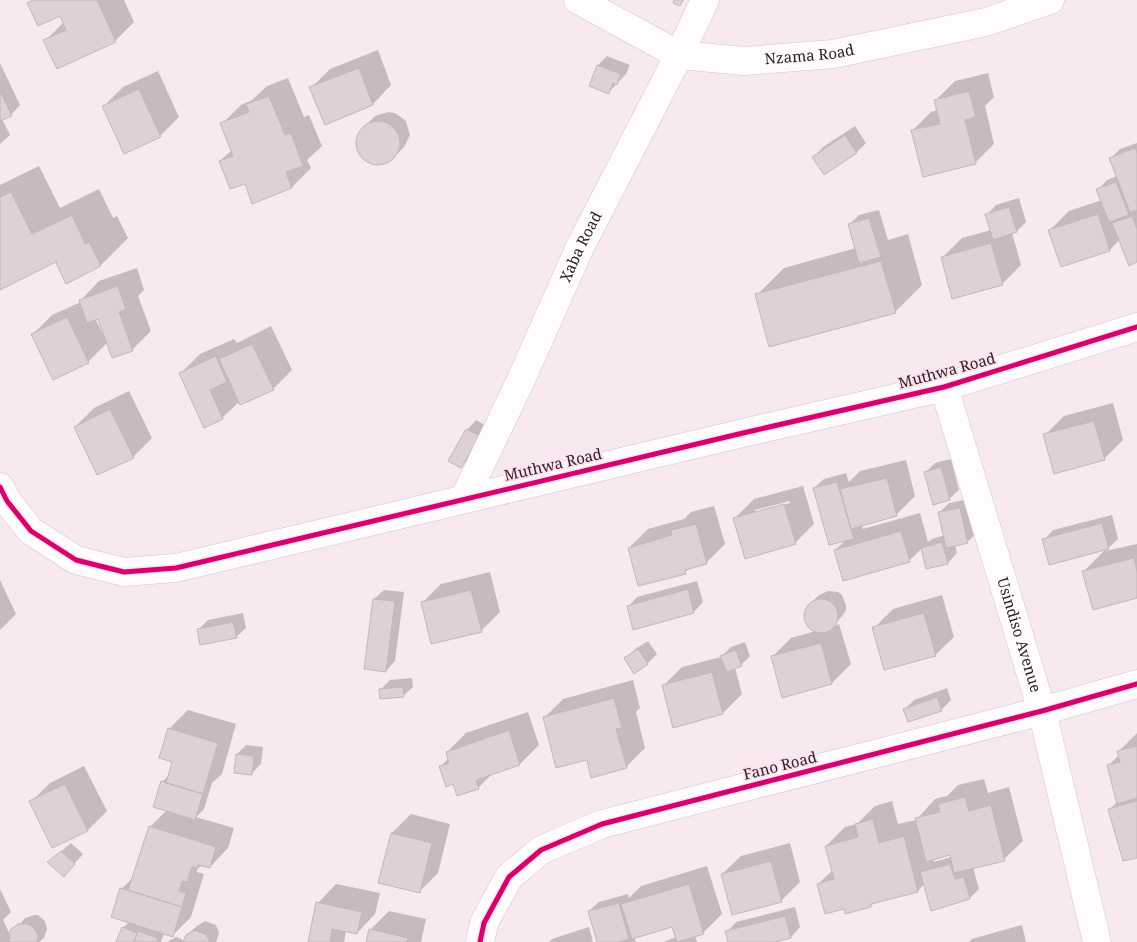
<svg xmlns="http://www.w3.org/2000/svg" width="1137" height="942" font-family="'Noto Serif',serif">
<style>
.shadow{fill:#0003;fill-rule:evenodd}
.building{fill:#ded0d6;stroke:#c4b6bc}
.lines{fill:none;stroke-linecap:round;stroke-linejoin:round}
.minor-casing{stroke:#d3c6cc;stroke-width:29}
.minor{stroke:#fefcfd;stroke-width:28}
.cycleway-casing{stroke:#fee2ee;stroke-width:8}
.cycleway{stroke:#d6006c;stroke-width:5}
.labels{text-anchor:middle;stroke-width:4;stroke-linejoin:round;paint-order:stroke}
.street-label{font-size:15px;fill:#2e2127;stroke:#fee2ee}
</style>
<rect width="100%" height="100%" fill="#f8e8ef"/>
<path class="shadow" d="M32 0H124L134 22 115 41H45L64 22 60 15 29 3Z
M378 50 391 85 373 104 311 88 330 69Z
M607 56 630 65 626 74 609 92 598 65Z
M0 63 20 105 11 115 2 119 10 135 0 144Z
M158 71 179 117 160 136 104 106 123 87Z
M988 73 994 97 985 106 994 144 975 163 912 131 931 112 938 110 936 100 955 81Z
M288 78 304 117 309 115 322 146 307 160 311 168 292 187 253 202 245 182 220 161 232 150 222 124 241 105 252 100 267 86Z
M388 112 395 113 406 121 410 135 404 147 389 162 375 164 363 158 359 152 357 138 365 126 375 116Z
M855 126 866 143 857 152 824 173 814 157 823 147Z
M1137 143V261L1120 239 1110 250 1050 230 1069 211 1102 200 1098 190 1107 180 1117 176 1110 159 1120 149Z
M39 166 60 208 99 189 113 218 117 216 128 238 101 265 67 282 57 261 0 288V185Z
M1019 198 1026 222 1017 231 1012 233 1021 265 1003 283 953 297 943 257 962 238 991 230 987 215 996 205Z
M879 210 888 240 908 234 922 285 895 312 757 295 784 268 856 248 849 225 859 215Z
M137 268 144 290 138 296 151 331 132 350 108 342 88 362 33 334 52 315 81 302V300L99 281ZM99 317 106 337 105 338 95 318Z
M271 326 292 370 273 389 239 402 222 418 181 373 200 354 234 339 237 343Z
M129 391 152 438 133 457 75 427 94 408Z
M1113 403 1123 440 1104 459 1045 435 1064 416Z
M476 420 488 427 471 457 461 466 467 430Z
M951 459 959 490 949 499 925 473 935 463Z
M906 460 915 496 896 515 862 525 863 529 920 513 928 542 932 539 945 535 940 512 949 503 969 499 977 533 967 542 955 545 957 553 948 563 927 568 922 548 909 561 835 550 846 540 814 488 824 479 846 473 849 482 860 471Z
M803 486 814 524 795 543 735 518 754 499ZM790 501V503L755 513V510Z
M714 506 725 544 706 563 691 567 685 572 629 548 648 529 684 519 691 512Z
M1112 515 1118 539 1105 551 1137 544V597L1084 571 1106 549 1044 540 1053 530Z
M490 572 500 612 481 631 422 603 441 584Z
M0 580 16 614 0 630Z
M697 581 703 602 694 612 628 607 637 597Z
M384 590 404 592 395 661 386 671 365 668 374 599Z
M828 591 838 592 842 595 846 605V610L843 615 832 627 839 624 851 664 832 683 772 657 791 638 816 631 807 624 805 614 809 605 819 595Z
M942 595 954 637 935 655 874 628 893 609Z
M243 613 246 628 236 637 199 629 208 620Z
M648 641 657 654 647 664 626 659 635 649Z
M745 642 750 656 741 665 735 668 742 694 723 713 674 726 663 686 682 667 721 657 731 647Z
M412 678 413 687 403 696 380 690 390 680Z
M633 680 640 708 636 712 645 748 626 767 544 718 563 699Z
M947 688 951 700 941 710 905 709 914 700Z
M188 710 236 724 222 774 212 783 204 809 196 817 234 828 228 848 210 867 202 865 197 869V872L204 874 191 917 172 936 164 933 161 942H117L123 928 129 922 121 889 134 877 150 827 167 810 162 782 169 775 173 761 169 729Z
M528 712 539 745 520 764 493 773 478 788 453 783 440 767 449 758 447 752 466 733Z
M1137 733V856L1110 809 1118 801 1108 766 1119 755 1118 752Z
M246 745 263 747 261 764 252 773 237 754Z
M84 766 107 811 88 830 53 846 31 802 50 783Z
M984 779 988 793 1009 787 1023 841 1004 859 973 867 979 889 970 898 924 884 918 891 875 902 871 906 845 908 818 884 833 870 826 846 845 827 857 824 875 806 892 801 898 824 916 820 935 799 947 796 958 785ZM950 854 951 857 934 862 933 858Z
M411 814 450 824 438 873 419 892 380 882 392 833Z
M71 843 83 854 64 875 49 862Z
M790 843 800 882 781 901 722 874 741 856Z
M707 866 722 914 703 933 695 935 697 942H663L676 937 673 926 634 937 636 942H598L589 911 599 902 628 894 629 898 641 886Z
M336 884 380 893 375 914 357 933 346 931 344 942H309L318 903Z
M0 889 11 912 3 920 10 935 25 918 34 915H38L45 921 47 929 44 938 39 942H0Z
M795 907 800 927 791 937 770 942H729L727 932 736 922Z
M389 911 426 919 421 942H367L370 930Z
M205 921 216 925 219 933 216 942H184L187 935 197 926Z
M1022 925 1026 942H969L972 939Z
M589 927 593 942H549L552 939Z
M176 937 181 939 184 942H167Z"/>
<path class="building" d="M33 0H97L116 42 57 69 43 40 66 30 60 16 38 26 27 3Z
M674 0H683L680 6 673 3Z
M597 65 621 74 617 85 613 83 609 94 589 86Z
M359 68 373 105 325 125 309 87Z
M139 89 161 137 124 154 102 106Z
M0 91 12 116 0 121Z
M969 91 976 117 965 120 976 164 923 177 911 130 940 124 934 100Z
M269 96 285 135 291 133 303 166 286 172 292 188 252 204 245 184 230 189 219 161 233 156 220 123 249 112 246 104Z
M356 143a22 22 0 1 1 44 0a22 22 0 1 1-44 0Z
M845 135 857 153 824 175 812 157Z
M1135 148 1137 153V210L1130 212 1109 158Z
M1116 182 1129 215 1109 222 1096 189Z
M11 192 32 234 72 215 85 244 89 242 101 266 66 284 56 263 58 261 0 290V197Z
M1009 207 1017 232 993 240 985 214Z
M1098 214 1110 251 1061 267 1048 230Z
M1132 216 1137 229V262L1129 266 1112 223Z
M869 218 881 257 859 263 848 224Z
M991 243 1003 285 952 299 941 257Z
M881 261 896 313 769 347 755 294Z
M118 286 126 309 119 312 133 351 112 358 98 319 87 323 79 300Z
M67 317 89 363 53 380 31 334Z
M252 344 274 390 240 405 219 359Z
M216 356 227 382 210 390 223 419 204 428 179 373Z
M110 409 134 458 97 475 74 427Z
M1094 421 1105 460 1054 474 1043 434Z
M466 429 480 436 461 468 448 461Z
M941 467 950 500 933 505 924 472Z
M887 478 897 516 851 529 840 489Z
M837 482 854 539 829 545 813 488Z
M784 504 796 544 745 559 733 518Z
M960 508 968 543 946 548 938 512Z
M1102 523 1109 549 1049 565 1042 539Z
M696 524 707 564 685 570 686 574 638 586 628 548 672 535 671 530Z
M901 531 910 562 843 581 834 550Z
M942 542 948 564 926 569 921 548Z
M1134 558 1137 571V598L1093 610 1082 571Z
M688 589 694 613 633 630 627 606Z
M471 590 482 632 431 644 421 602Z
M373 599 395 601 386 672 364 669Z
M804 616a17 17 0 1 1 34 0a17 17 0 1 1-34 0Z
M924 613 936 656 884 670 872 627Z
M233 622 237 638 200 645 197 629Z
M821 643 832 684 782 698 771 656Z
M638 649 648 664 634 674 624 658Z
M736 650 742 666 727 672 720 656Z
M712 672 723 714 673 728 662 685Z
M403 687 404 697 380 699 379 689Z
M937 697 942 711 908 722 903 709Z
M614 698 622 728 616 729 627 768 591 778 587 760 556 768 543 717Z
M168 728 218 743 203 794 166 783 172 762 159 758Z
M509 730 520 765 476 780 479 789 457 796 453 784 446 787 439 766 449 763 446 752Z
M1137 746V798L1117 804 1107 765 1120 762 1117 751Z
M236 754 254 756 252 775 234 773Z
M161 781 203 794 195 820 153 807Z
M65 784 88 831 52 848 29 801Z
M965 797 969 811 991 805 1005 861 954 873 950 855 926 862 915 818 940 812 938 804Z
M1137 801V858L1123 861 1108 809Z
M873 819 879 843 904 836 918 892 871 904V907L845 914 844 909 825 914 817 884 834 879 825 846 858 837 855 824Z
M149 826 216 847 210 868 198 865 197 868 192 867 187 882 182 881 179 891 186 893 182 907 128 890Z
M391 833 432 843 420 893 378 883Z
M61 851 75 864 64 877 47 862Z
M771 861 782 902 732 915 721 874Z
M950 864 955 879 964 877 970 899 931 911 920 872Z
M689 884 704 934 677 942 672 927 632 939 621 904Z
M120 888 182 907 173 937 111 917Z
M316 902 362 912 357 934 332 929 330 942H308Z
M619 903 629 939 619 942H597L588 911Z
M785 916 791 938 775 942H728L725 931Z
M18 924H28L33 927 38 935 37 942H9L10 930Z
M122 927 137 933 134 942H116Z
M369 929 408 938 407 942H366Z
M194 930 207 935 210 942H183L186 935Z
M138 931 158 938 156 942H134Z"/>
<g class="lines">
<defs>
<g id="minor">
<path id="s1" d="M578 0 679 55 744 61 833 54 986 22 1050 0"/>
<path id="s2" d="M944 387 1042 711 1097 942"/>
<path d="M0 487 7 501 31 531 76 560 124 572 176 568 743 433 944 387 1137 327"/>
<path id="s3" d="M464 499 520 382 580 247 679 55 705 0"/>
<path d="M480 942 484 923 509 877 541 850 602 824 1042 711 1137 684"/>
</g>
</defs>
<use href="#minor" class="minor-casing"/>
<use href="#minor" class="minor"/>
<defs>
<path id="cycleway" d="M0 487 7 501 31 531 76 560 124 572 176 568 743 433 944 387 1137 327
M480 942 484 923 509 877 541 850 602 824 1042 711 1137 684"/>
</defs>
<use href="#cycleway" class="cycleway-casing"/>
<use href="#cycleway" class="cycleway"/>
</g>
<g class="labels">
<g class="street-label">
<text dy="5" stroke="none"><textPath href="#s1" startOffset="246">Nzama Road</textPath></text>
<text dy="5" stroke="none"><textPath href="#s3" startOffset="278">Xaba Road</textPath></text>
<text transform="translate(947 371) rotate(-15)" y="5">Muthwa Road</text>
<text transform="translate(553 465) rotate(-13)" y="5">Muthwa Road</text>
<text dy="5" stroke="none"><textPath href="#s2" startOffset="259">Usindiso Avenue</textPath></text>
<text transform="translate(780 766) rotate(-14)" y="5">Fano Road</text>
</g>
</g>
</svg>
